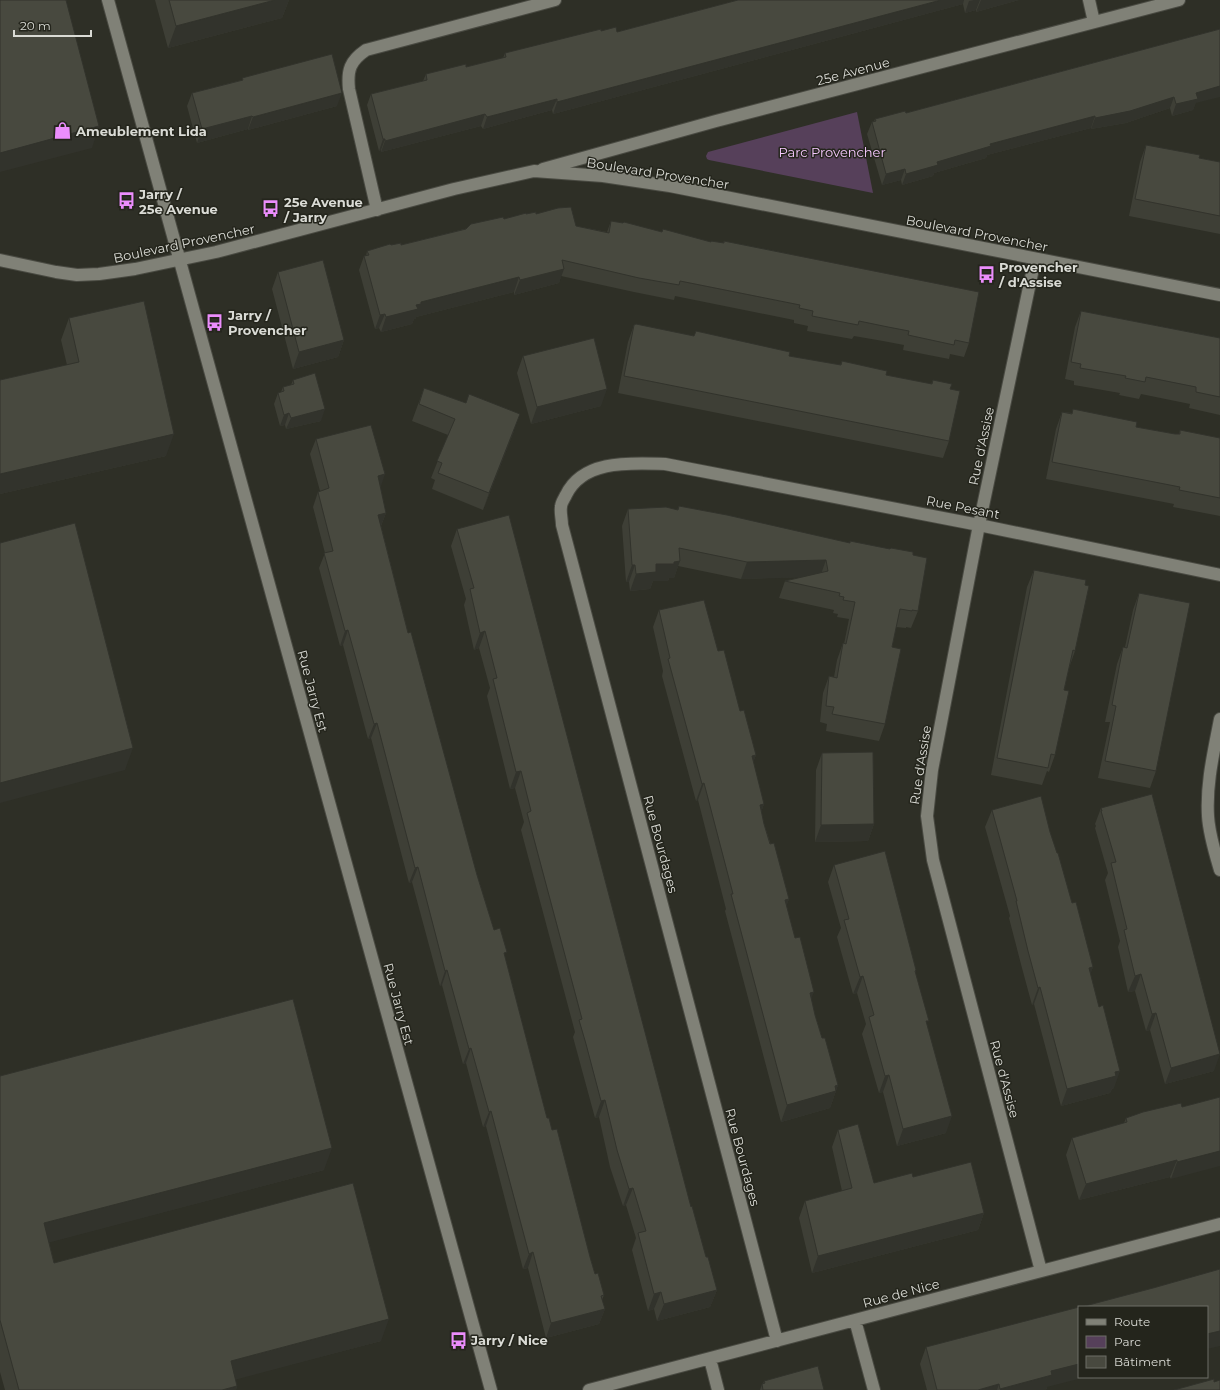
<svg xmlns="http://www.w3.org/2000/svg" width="1220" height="1390" font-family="Montserrat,sans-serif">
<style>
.green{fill:#56405a}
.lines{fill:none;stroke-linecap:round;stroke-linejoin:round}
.minor-casing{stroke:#494a42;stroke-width:14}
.minor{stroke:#808177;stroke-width:12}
.wall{fill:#3e3f36}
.shaded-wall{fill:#32332c}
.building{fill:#48493f;stroke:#32332c}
.labels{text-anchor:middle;stroke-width:3;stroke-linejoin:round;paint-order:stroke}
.street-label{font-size:13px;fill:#dadbd5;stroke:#24251c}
.poi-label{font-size:13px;font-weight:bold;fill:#dadbd5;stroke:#24251c;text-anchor:start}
.park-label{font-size:13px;fill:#f7c9ff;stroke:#24251c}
</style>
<rect width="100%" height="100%" fill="#2e2f26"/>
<path class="green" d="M857 112 873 193 709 160 707 159 706 156 708 152Z"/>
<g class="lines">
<defs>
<path id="minor" d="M108 0 491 1390
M1089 0 1094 22
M543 169 716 121 1179 0
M377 210 349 89C347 70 350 61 366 50L555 0
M1035 259 979 525 932 770 927 816 933 860 1041 1271
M0 260 56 272 77 275 99 274 135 269 216 252 454 189 534 171 603 176 670 186 1220 295
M1220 719C1214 751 1206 783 1208 816 1209 834 1215 853 1220 870
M855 1320 874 1390
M777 1341 562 525C562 519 560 512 561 507 561 503 564 499 566 495 583 459 631 463 665 464L979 525 1220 575
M710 1359 718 1390
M589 1390 1220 1224"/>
</defs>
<use href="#minor" class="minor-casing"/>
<use href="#minor" class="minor"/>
</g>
<path class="wall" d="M155 0H289L282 18 168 48Z
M738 0H1019L976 12V10L965 13 963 4 553 114 552 110 483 129 481 126 381 152V150L379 151 367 105 371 94 423 81 426 74 466 67 503 58 505 53 601 31 617 32Z
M1220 29 1193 110 1172 116 1170 108 1126 123 1091 129V128L987 155 986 158 934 173 933 176 902 185 901 180 882 185 867 134 872 122 874 121 875 119 906 113Z
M242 78 337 106 248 130V129L197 143 187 106 192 93 242 80Z
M1146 145 1199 158 1220 162V234L1129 216 1140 162Z
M526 214H536L576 226 607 232 611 221 710 242 723 243 724 241 969 343 964 357 950 354 949 359 903 350 904 345 883 341 854 336 852 339 807 331 808 326 794 323V320L675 296 674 300 634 292 561 276 559 283 514 295V292L416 317V319H414L412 324 381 332 379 328 375 329 359 270 364 256H366L367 251 391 245H401L504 219Z
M278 272 344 340 338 357 293 369 272 289Z
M1081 311 1220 338V415L1189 408 1190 404 1141 394 1139 399 1119 395 1120 393 1074 385V381L1065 379 1075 327Z
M69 318 166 456 0 494V380L67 365 61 340Z
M634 325 694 336 696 331 789 356 840 365 842 361 886 375 931 384 933 380 950 389 949 441 943 458 618 393 628 342Z
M523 356 601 406 531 424 517 373Z
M293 380 321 421 286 429 285 425 280 426 274 404 278 393 281 392 283 387 291 385Z
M424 388 466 403 514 431 483 510 432 489 435 480 431 478 448 435 412 421Z
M1073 409 1136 427 1175 434H1179L1180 430 1220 438V516L1173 507 1174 504 1046 479 1056 429 1062 412 1072 413Z
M316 439 380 487 386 513 381 526 408 633 477 875 494 930 505 957 547 1118 552 1130 595 1274 604 1295 602 1300 605 1309 599 1324 546 1338 528 1268 523 1269 486 1126 483 1127 466 1063 463 1064 442 985 440 986 412 882 409 883 371 738 368 739 343 645 340 646 319 568 325 553 313 507 318 492 320 491 310 454Z
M679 506 849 543 913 555 918 611 911 628 906 627V628L896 627 892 647 885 724 879 741 826 731 827 724 820 722 823 693 829 676 834 677 837 660 843 643 844 644 849 619 837 617 838 614 833 613 834 610 779 598 785 581 801 577 741 579 678 566 674 578H669L668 581H653L650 589 630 591 629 582H626L622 526 628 509 677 510Z
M457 529 691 1207 706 1257 717 1290 710 1307 657 1321 654 1309 648 1311 632 1250 636 1238 626 1205 623 1206 610 1167 599 1117 595 1118 573 1037 575 1032 521 830 524 822 515 788 510 789 487 696 490 688 479 648 474 650 464 605 466 599 451 546Z
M1034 570 1075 651 1069 668 1064 690 1055 755 1049 772 1047 771 1042 785 991 775 1027 587Z
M1139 593 1156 771 1150 788 1098 778 1110 722H1105L1117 664 1123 647H1125L1133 610Z
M659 610 718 651 740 711 756 755 753 762 764 804 761 812 764 824 789 899 786 906 815 1015 822 1038 838 1085 830 1108 781 1122 725 911 726 909 698 800 696 801 662 676 663 671 653 627Z
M822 753 874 824 868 841 815 842 816 770Z
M1101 808 1214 1071 1165 1084 1150 1030 1146 1031 1135 991 1128 992 1118 947 1120 941 1105 880 1108 873 1095 828 1096 826 1095 824Z
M992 810 1050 832 1072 903 1093 967 1090 974 1114 1088 1112 1089 1110 1093 1061 1106 1034 1004 1032 1005 1022 968 1009 918 1010 916 985 827Z
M834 865 916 970 915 973 927 1026 946 1133 897 1146 883 1092 879 1093 862 1034 866 1024 857 993 853 994 837 937 841 928 828 882Z
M0 1076 324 1170 49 1242 54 1263 381 1341 235 1379 237 1386 236 1390H5L0 1372Z
M1220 1097 1171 1179 1170 1177 1079 1200 1066 1155 1072 1138 1124 1123 1126 1118 1182 1107Z
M838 1130 874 1183 913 1177 984 1213 978 1230 812 1273 799 1218 805 1201 842 1191 832 1147Z
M926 1347 1047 1387 1046 1390H927L920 1364Z
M764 1381 824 1390H760L762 1384H763Z"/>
<path class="shaded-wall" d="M275 0H289L282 18 168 48 176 26Z
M941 0H964L963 4 553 114 557 102Z
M974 0H980L976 10 965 13 969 1Z
M981 0H1019L976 12Z
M1220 86V97L1196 103 1193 110 1172 116 1176 104 1196 93Z
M342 93 337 106 248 130 253 117Z
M1174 97 1170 108 1126 123 1091 129 1095 118Z
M557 99 552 110 483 129 487 117Z
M485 114 481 126 381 152 385 141Z
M252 116 248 129 197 143 202 129Z
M1095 116 1091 128 987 155 986 158 934 173 933 176 902 185 906 174 937 162 990 144Z
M99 126 92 148 0 172V153Z
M383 139H385L381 150 379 151Z
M905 169 901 180 882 185 886 174Z
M564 269 559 283 514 295 520 280Z
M519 277 514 292 416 317V319H414L412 324 381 332 386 317 416 305 421 302Z
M385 314 379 328 375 329 380 315Z
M344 340 338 357 293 369 299 352Z
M607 389 601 406 531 424 537 407Z
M325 409 321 421 286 429 291 418Z
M289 413 285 425 280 426 284 415Z
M520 414 514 431 483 510 489 493Z
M174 434 166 456 0 494V474Z
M385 474 380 489 378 476Z
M386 513 380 528 378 515Z
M826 560 820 577 741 579 747 562Z
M680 561 674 578H669L668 581H653L650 589 630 591 636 574 656 564Z
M632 565H635L629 582H626Z
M348 630 343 645 340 646 345 631Z
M485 631 479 648 474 650 480 633Z
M377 723 371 738 368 739 374 724Z
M133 748 125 770 0 803V783Z
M756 755 750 772 752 756Z
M521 771 515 788 510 789 516 772Z
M704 783 698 800 696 801 702 784Z
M764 804 758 821 760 805Z
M874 824 868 841 815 842 821 825Z
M418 867 412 882 409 883 415 868Z
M789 899 783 916 785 900Z
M1093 967 1087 984 1089 968Z
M447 970 442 985 440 986 445 971Z
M1141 974 1135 991 1128 992 1135 976Z
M863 976 857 993 853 994 860 977Z
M1040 987 1034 1004 1032 1005 1038 988Z
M814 992 807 1009 810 993Z
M1156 1013 1150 1030 1146 1031 1152 1014Z
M471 1048 466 1063 463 1064 469 1049Z
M1220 1054 1214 1071 1165 1084 1171 1068Z
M1120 1071 1114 1088 1112 1089 1110 1093 1061 1106 1067 1089Z
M889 1075 883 1092 879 1093 885 1076Z
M838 1085 830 1108 781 1122 787 1105Z
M605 1100 599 1117 595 1118 601 1101Z
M491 1111 486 1126 483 1127 489 1112Z
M952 1116 946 1133 897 1146 903 1129Z
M332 1148 324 1170 36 1246 44 1223Z
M1220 1151V1166L1171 1179 1177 1162Z
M1177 1160 1170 1177 1079 1200 1086 1184Z
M633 1188 626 1205 623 1206 629 1189Z
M984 1213 978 1230 812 1273 818 1256Z
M533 1252 528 1268 523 1269 529 1254Z
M717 1290 710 1307 657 1321 664 1304Z
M661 1292 654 1309 648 1311 654 1294Z
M605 1309 599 1324 546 1338 551 1323Z
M389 1319 381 1341 223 1383 231 1361Z
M1220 1331V1346L1207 1349V1334Z
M1079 1364V1377H1086L1047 1387 1046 1390H1000V1389L1051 1371Z
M1091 1377H1099L1090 1379Z
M999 1384 997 1390H978Z
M237 1386 236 1390H222Z"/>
<path class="building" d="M0 0H66L99 126 0 153Z
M169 0H275L176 26Z
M738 0H941L557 102V99L487 117 485 114 385 141V139H383L371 94 427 80 426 74 466 64V67L506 57 505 53 601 29V31L616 27 617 32Z
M1220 29V86L1196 93 1198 99 1176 104 1174 97 1130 111 1095 118V116L990 144 991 146 937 162 938 165 906 174 905 169 886 174 872 122 876 121 875 119 905 111 906 113Z
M332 54 342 93 253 117 252 116 202 129 192 93 243 80 242 78Z
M1146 145 1200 155 1199 158 1220 162V216L1135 199Z
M571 207 576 226 609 233 611 221 623 223 624 222 662 232 663 229 711 242V241L724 243V241L979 292 969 343 955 340 954 345 908 335 909 331 888 327 859 321 858 325 812 316 813 311 799 308 800 305 680 281 679 285 639 278 562 260 564 269 520 280 519 277 421 302V304L416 305 418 309 386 317 385 314 380 315 364 256 369 255 367 251 390 244 391 245 401 243V245L466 229 471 224 503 217 504 219 526 213V214L536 212V214L558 208Z
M323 260 344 340 299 352 278 272Z
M144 301 174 434 0 474V380L79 362 69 318Z
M1081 311 1220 338V397L1196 392V387L1146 377 1145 382 1125 378 1126 376 1080 368 1081 364 1071 362Z
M636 324 694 336 696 331 790 352 789 356 841 365 842 361 887 371 886 375 932 384 933 380 952 384 950 389 960 391 949 441 624 376 634 325Z
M594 338 607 389 537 407 523 356Z
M315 373 325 409 291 418 289 413 284 415 278 393 284 391 283 387 294 384 293 380Z
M424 388 466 403 469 394 520 414 489 493 438 473 442 463 437 461 455 419 419 404Z
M1073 409 1137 422 1136 427 1175 434H1180V430L1220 438V498L1179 490 1180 487 1052 462 1062 412 1072 414Z
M371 425 385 474 378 476 386 513 378 515 408 633 411 632 477 875 494 930 500 928 507 952 504 953 547 1118H549L552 1130 557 1129 590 1257 595 1274 598 1273 604 1295 601 1296 605 1309 551 1323 533 1252 529 1254 491 1111 489 1112 471 1048 469 1049 447 970 445 971 418 867 415 868 377 723 374 724 348 630 345 631 324 553 333 551 318 492 329 488 316 439Z
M679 506 727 515 850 543V541L890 549 891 548 913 552V555L927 558 918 611 912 610V611L900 609 892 647 901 649 885 724 832 714 834 707 826 706 829 676 837 678 843 643 846 644 855 602 843 600 844 597 839 596 840 593 785 581 828 571 826 560 747 562 679 548 680 561 674 562V564H656V572L636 574 635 565H632L628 509 666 507 678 510Z
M509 515 691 1207 692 1206 706 1257H708L717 1290 664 1304 661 1292 654 1294 638 1233 646 1231 633 1188 629 1189 617 1150 605 1100 601 1101 586 1044 579 1020 582 1019 527 813 531 811 521 771 516 772 493 679 497 678 485 631 480 633 470 589 474 588 457 529Z
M75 523 133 748 0 783V543Z
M1034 570 1086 580 1085 585 1089 586 1075 651 1073 650 1064 690 1069 691 1055 755 1051 754 1048 768 997 758Z
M1139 593 1190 603 1156 771 1105 761 1116 706 1112 705 1123 647 1127 648Z
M704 600 718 651 724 650 740 711 744 710 756 755 752 756 764 804 760 805 764 824 770 844 774 843 789 899 785 900 795 938 800 937 814 992 810 993 815 1015 822 1038H825L838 1085 835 1086 836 1091 787 1105 731 894H733L704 783 702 784 668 659 670 658 659 610Z
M873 752 874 824 821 825 822 753Z
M1152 794 1220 1054 1171 1068 1156 1013 1152 1014 1141 974 1135 976 1124 930 1127 929 1111 863 1116 862 1101 811H1102L1101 808Z
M1041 796 1050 832 1057 853H1058L1072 903 1076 902 1093 967 1089 968 1099 1007 1103 1005 1120 1071 1115 1072 1116 1076 1067 1089 1040 987 1038 988 1028 951 1016 901H1017L992 810Z
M885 851 916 970 915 971 929 1021H926L952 1116 903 1129 889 1075 885 1076 869 1017 874 1015 863 976 860 977 844 920 849 919 834 865Z
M293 999 332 1148 44 1223 54 1263 353 1183 389 1319 231 1361 237 1386 222 1390H19L0 1320V1076Z
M1220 1097V1151L1177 1162V1160L1086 1184 1072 1138 1127 1122 1126 1118 1143 1112 1181 1103 1182 1107Z
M858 1124 874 1183 912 1173 913 1177 971 1162 984 1213 818 1256 805 1201 852 1188 838 1130Z
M1220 1269V1331L1207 1334V1307H1081L1153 1288Z
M1079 1307V1364L1051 1371 1052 1375 1000 1389 999 1384 978 1390H937L926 1347Z
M818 1366 824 1390H763L762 1384 765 1383 764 1381Z
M1214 1379V1382L1220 1380V1390H1174Z"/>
<defs>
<symbol id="shop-bare" viewBox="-9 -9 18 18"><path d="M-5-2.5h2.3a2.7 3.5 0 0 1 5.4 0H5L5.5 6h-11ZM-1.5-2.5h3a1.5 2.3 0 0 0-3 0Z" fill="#eb8dfc" stroke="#24251c" stroke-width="2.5" paint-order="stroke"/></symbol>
<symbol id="bus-bare" viewBox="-9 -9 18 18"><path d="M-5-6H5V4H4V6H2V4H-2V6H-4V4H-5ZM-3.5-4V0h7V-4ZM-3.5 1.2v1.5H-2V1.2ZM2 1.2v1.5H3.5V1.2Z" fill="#eb8dfc" stroke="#24251c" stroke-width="2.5" paint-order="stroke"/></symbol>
</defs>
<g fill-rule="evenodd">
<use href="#shop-bare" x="50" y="118" width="25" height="25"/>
<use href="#bus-bare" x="114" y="188" width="25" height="25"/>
<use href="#bus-bare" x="258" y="196" width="25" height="25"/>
<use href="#bus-bare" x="974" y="262" width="25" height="25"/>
<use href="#bus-bare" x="202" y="310" width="25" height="25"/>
<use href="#bus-bare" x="446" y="1328" width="25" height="25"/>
</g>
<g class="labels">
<g class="street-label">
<text transform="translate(853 71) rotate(-15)" y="5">25e Avenue</text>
<text transform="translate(658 173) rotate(9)" y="5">Boulevard Provencher</text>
<text transform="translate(977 233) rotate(11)" y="5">Boulevard Provencher</text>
<text transform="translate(184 243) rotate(-12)" y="5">Boulevard Provencher</text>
<text transform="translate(981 446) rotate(-78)" y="5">Rue d'Assise</text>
<text transform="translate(963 507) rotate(11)" y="5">Rue Pesant</text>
<text transform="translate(313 691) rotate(75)" y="5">Rue Jarry Est</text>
<text transform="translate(920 765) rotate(-81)" y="5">Rue d'Assise</text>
<text transform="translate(661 844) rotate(75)" y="5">Rue Bourdages</text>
<text transform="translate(399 1004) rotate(75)" y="5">Rue Jarry Est</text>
<text transform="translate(1005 1079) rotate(75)" y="5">Rue d'Assise</text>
<text transform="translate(743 1157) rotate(75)" y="5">Rue Bourdages</text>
<text transform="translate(901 1293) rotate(-15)" y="5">Rue de Nice</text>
</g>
<g class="poi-label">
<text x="76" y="136">Ameublement Lida</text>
<text x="139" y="199">Jarry /<tspan x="139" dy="15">25e Avenue</tspan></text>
<text x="284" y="207">25e Avenue<tspan x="284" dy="15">/ Jarry</tspan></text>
<text x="999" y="272">Provencher<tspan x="999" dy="15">/ d'Assise</tspan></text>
<text x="228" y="320">Jarry /<tspan x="228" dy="15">Provencher</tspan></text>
<text x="471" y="1345">Jarry / Nice</text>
</g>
<g class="park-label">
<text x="832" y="157">Parc Provencher</text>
</g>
</g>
<rect x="1078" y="1306" width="130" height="72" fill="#24251c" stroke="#6d6e66"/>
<rect x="1086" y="1319" width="20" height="6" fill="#808177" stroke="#6d6e66"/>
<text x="1114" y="1326" font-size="12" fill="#dadbd5">Route</text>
<rect x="1086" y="1336" width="20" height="12" fill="#56405a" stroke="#6d6e66"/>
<text x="1114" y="1346" font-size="12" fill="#dadbd5">Parc</text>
<rect x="1086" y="1356" width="20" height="12" fill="#48493f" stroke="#6d6e66"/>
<text x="1114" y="1366" font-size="12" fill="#dadbd5">Bâtiment</text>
<path d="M14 30v6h77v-6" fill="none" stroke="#dadbd5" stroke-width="2"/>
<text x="20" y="30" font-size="12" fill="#dadbd5" stroke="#24251c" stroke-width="3" paint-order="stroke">20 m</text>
</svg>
